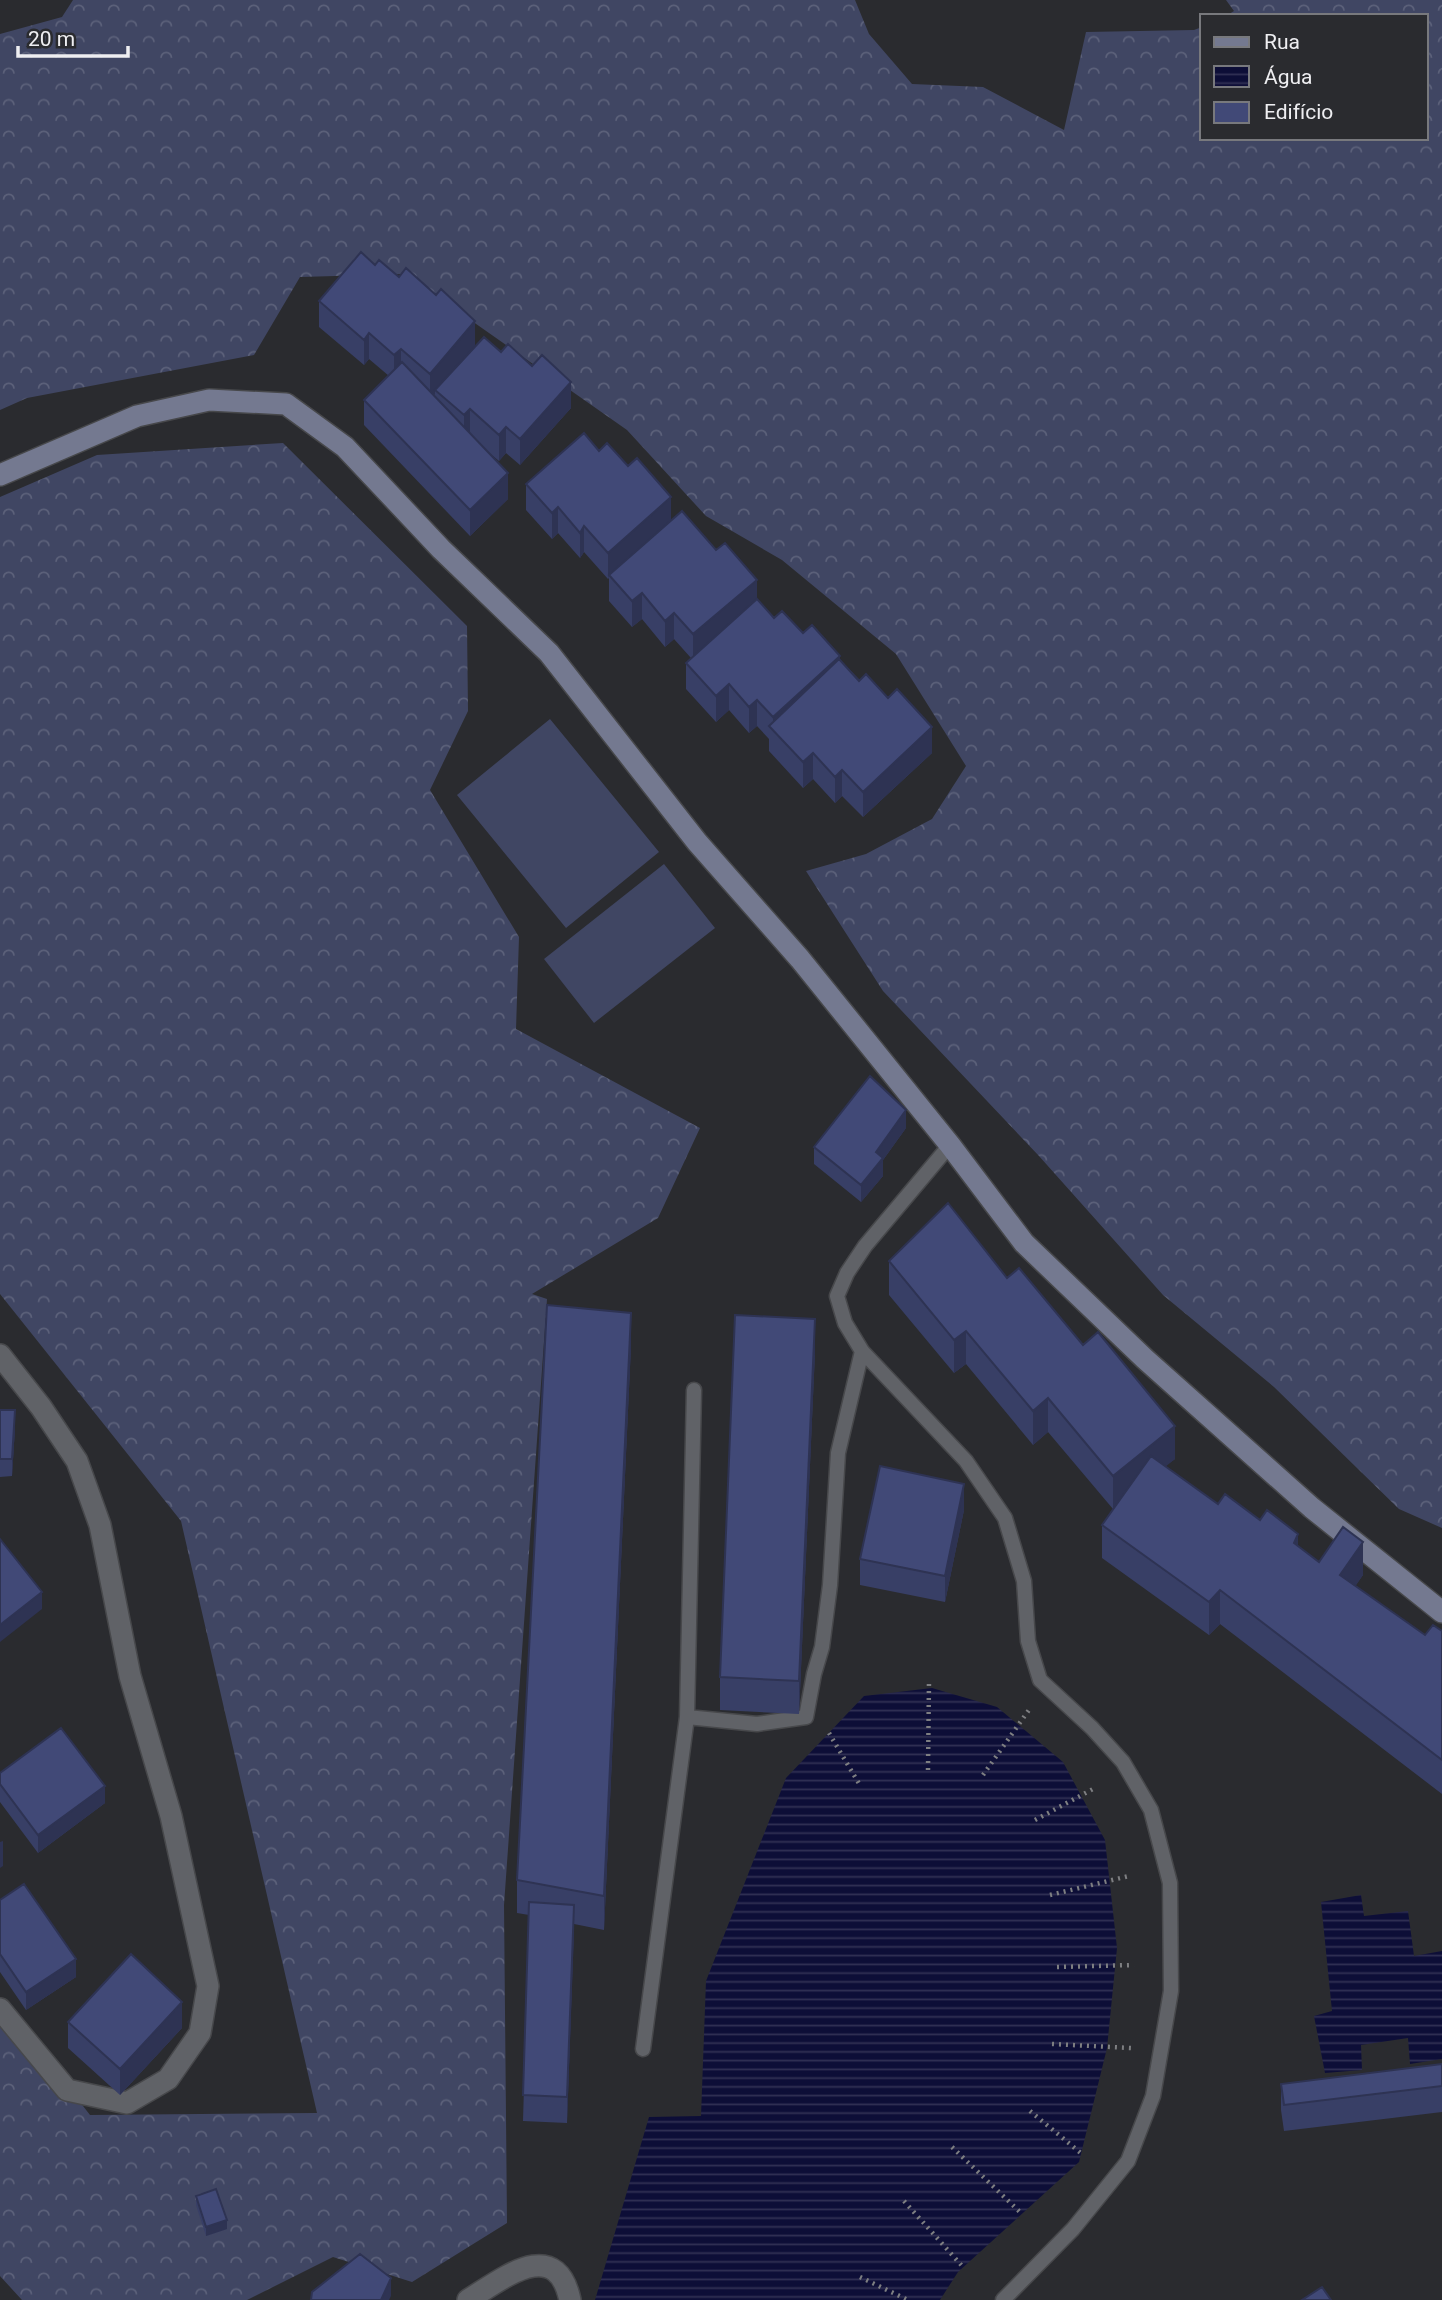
<svg xmlns="http://www.w3.org/2000/svg" width="1442" height="2300" font-family="Roboto,sans-serif">
<style>
.grass{fill:#404663}
.forest{fill:url(#forest-crowns)}
.water{fill:url(#water-rules)}
.lines{fill:none;stroke-linecap:round;stroke-linejoin:round}
.lane-casing{stroke:#47484b;stroke-width:17}
.street-casing{stroke:#47484b;stroke-width:24}
.secondary-casing{stroke:#47484b;stroke-width:24}
.path{stroke:#7e7f82;stroke-width:4.5;stroke-dasharray:2 5;stroke-linecap:butt}
.lane{stroke:#606267;stroke-width:14}
.street{stroke:#606267;stroke-width:21}
.secondary{stroke:#747990;stroke-width:21}
.wall{fill:#383f66}
.shaded-wall{fill:#2e3353}
.building{fill:#414977;stroke:#2e3353;stroke-width:2}
</style>
<defs>
<pattern id="forest-crowns" width="20" height="18" patternUnits="userSpaceOnUse" patternTransform="scale(1.75)"><rect width="20" height="18" fill="#404663"/><path d="M2 6a3 3 0 1 1 6 0M12 15a3 3 0 1 1 6 0" fill="none" stroke="#5c617a"/></pattern>
<pattern id="water-rules" width="6" height="5" patternUnits="userSpaceOnUse" patternTransform="scale(1.75)"><rect width="6" height="5" fill="#0d0e37"/><path d="M0 2.5h6" fill="none" stroke="#313154"/></pattern>
</defs>
<rect width="100%" height="100%" fill="#2a2b2f"/>
<path class="grass" d="M550 719 659 852 566 928 457 795Z
M664 864 715 928 594 1023 544 959Z"/>
<path class="forest" d="M73 0H855L869 34 912 84 983 87 1064 130 1086 32 1194 30 1202 27V138H1426V16H1226L1234 11 1226 0H1442V1528L1399 1509 1274 1387 1163 1295 1039 1156 883 991 806 871 866 854 932 819 966 766 896 654 782 560 706 516 627 430 405 274 300 277 254 355 27 398 0 410V34L62 17Z
M283 443 467 626 468 711 430 790 519 937 516 1029 700 1128 658 1218 532 1294 547 1299 504 1905 507 2223 412 2282 333 2257 247 2300H22L0 2276V1999L90 2115 317 2113 181 1521 0 1294V497L97 455Z"/>
<path class="water" d="M932 1688 997 1707 1063 1762 1105 1840 1117 1948 1107 2048 1079 2162 958 2272 940 2300H595L649 2117 701 2116 706 1981 786 1778 864 1696Z
M1361 1895 1364 1916 1408 1911 1414 1956 1442 1951V2059L1410 2064 1408 2038 1361 2045 1362 2070 1325 2073 1314 2016 1332 2011 1321 1902Z"/>
<g class="lines">
<defs>
<path id="lane" d="M950 1145 865 1246 847 1273 837 1296 845 1323 862 1351 966 1461 1005 1518 1024 1581 1028 1641 1040 1680 1092 1728 1123 1762 1151 1810 1170 1883 1171 1991 1153 2096 1128 2161 1073 2229 1003 2300
M687 1717 694 1390
M643 2049 687 1717 757 1724 806 1717 814 1674 822 1647 830 1585 838 1453 862 1351"/>
<path id="street" d="M0 1355 41 1407 77 1461 100 1525 130 1676 171 1816 208 1986 200 2033 168 2079 127 2103 67 2090 0 2009
M468 2300C501 2280 556 2234 570 2300"/>
<path id="secondary" d="M0 475 137 416 209 400 286 404 345 447 441 549 549 653 697 842 800 959 950 1145 1024 1243 1145 1359 1312 1508 1442 1612"/>
</defs>
<use href="#lane" class="lane-casing"/>
<use href="#street" class="street-casing"/>
<use href="#secondary" class="secondary-casing"/>
<path class="path" d="M829 1733 861 1787
M928 1770 929 1681
M983 1775 1031 1707
M1035 1820 1093 1789
M1050 1895 1129 1876
M1057 1967 1134 1965
M1052 2044 1131 2048
M1030 2111 1082 2154
M952 2147 1022 2214
M904 2201 963 2267
M860 2277 908 2300"/>
<use href="#lane" class="lane"/>
<use href="#street" class="street"/>
<use href="#secondary" class="secondary"/>
</g>
<path class="wall" d="M319 301 475 347 501 352 571 408 520 465 506 453 499 461 488 452 508 499 470 536 364 425V400L389 376 369 359 364 365 319 327Z
M599 451 671 521 757 599 774 618 803 633 840 660 932 753 863 817 842 796 835 803 813 779 803 788 769 751V739L757 726 749 733 729 710 716 722 686 689V663L691 658 674 639 665 647 642 619 632 627 609 601V578L608 579 584 552 580 558 558 533 552 539 526 510V484Z
M906 1128 883 1160V1176L861 1202 814 1164V1147Z
M889 1261 1007 1278 1175 1459 1165 1466 1218 1504 1260 1520 1319 1562 1363 1575 1355 1586 1425 1635 1442 1631V1794L1220 1624 1209 1635 1102 1558V1525L1115 1507 1113 1509 1048 1432 1033 1445 966 1364 954 1373 889 1295Z
M631 1346 604 1930 574 1924 567 2123 523 2121 529 1915 517 1913V1880Z
M815 1352 799 1714 720 1710V1677Z
M0 1410 15 1428 12 1476 0 1477Z
M964 1510 945 1602 860 1585V1559Z
M0 1773 105 1803 38 1853 0 1802Z
M0 1900 76 1977 26 2010 0 1972Z
M68 2022 182 2028 120 2095 68 2048Z
M1442 2064V2112L1284 2131 1281 2110V2084Z
M196 2196 227 2229 206 2236 196 2205Z"/>
<path class="shaded-wall" d="M475 321V347L435 390V394L430 400V374Z
M369 333V359L364 365V340Z
M401 349V375L394 381V355Z
M571 382V408L520 465V439Z
M470 409V435L464 441V415Z
M506 427V453L499 461V435Z
M508 473V499L470 536V510Z
M671 497V523L609 575 608 579V553Z
M558 507V533L552 539V513Z
M584 526V552L580 558V533Z
M757 580V606L693 660V634Z
M642 593V619L632 627V601Z
M674 613V639L665 647V621Z
M840 656V682L773 730V717Z
M729 684V710L716 722V696Z
M757 700V726L749 733V707Z
M932 727V753L863 817V792Z
M813 753V779L803 788V762Z
M842 770V796L835 803V777Z
M906 1110V1128L883 1160V1176L861 1202V1185L876 1152Z
M631 1313V1346L604 1930V1896Z
M815 1319V1352L799 1714V1681Z
M966 1331V1364L954 1373V1340Z
M1048 1398V1432L1033 1445V1411Z
M15 1410V1428L12 1476V1459Z
M1175 1426V1459L1113 1509V1476Z
M964 1484V1510L945 1602V1576Z
M1298 1534V1568L1294 1543Z
M1363 1542V1575L1340 1609V1575Z
M1220 1590V1624L1209 1635V1602Z
M42 1592V1609L0 1642V1625Z
M105 1786V1803L38 1853V1835Z
M3 1841V1866L0 1868V1842Z
M574 1905V1931L567 2123V2097Z
M76 1959V1977L26 2010V1992Z
M182 2002V2028L120 2095V2069Z
M227 2220V2229L206 2236V2227Z
M391 2278V2296L389 2300H381Z"/>
<path class="building" d="M361 252 375 265 379 260 399 277 406 268 436 295 441 289 475 321 430 374 401 349 394 355 369 333 364 340 319 301Z
M484 337 501 352 508 344 532 366 542 355 571 382 520 439 506 427 499 435 470 409 464 415 435 390Z
M402 362 508 473 470 510 364 400Z
M584 433 599 451 607 443 628 466 637 458 671 497 608 553 584 526 580 533 558 507 552 513 526 484Z
M682 511 716 550 725 543 757 580 693 634 674 613 665 621 642 593 632 601 609 575Z
M757 599 774 618 782 611 803 633 812 625 840 656 773 717 757 700 749 707 729 684 716 696 686 663Z
M839 659 859 681 866 674 888 698 897 689 932 727 863 792 842 770 835 777 813 753 803 762 769 726Z
M870 1076 906 1110 876 1152 883 1158 861 1185 814 1147Z
M948 1203 1007 1278 1019 1268 1083 1345 1098 1332 1175 1426 1113 1476 1048 1398 1033 1411 966 1331 954 1340 889 1261Z
M547 1305 631 1313 604 1896 517 1880Z
M735 1315 815 1319 799 1681 720 1677Z
M0 1410H15L12 1459H0Z
M1151 1456 1218 1504 1225 1494 1260 1520 1267 1510 1298 1534 1294 1543 1319 1562 1343 1527 1363 1542 1340 1575 1425 1635 1433 1625 1442 1631V1760L1220 1590 1209 1602 1102 1525Z
M880 1466 964 1484 945 1576 860 1559Z
M0 1539 42 1592 0 1625Z
M61 1728 105 1786 38 1835 0 1784V1773Z
M24 1884 76 1959 26 1992 0 1954V1900Z
M529 1902 574 1905 567 2097 523 2095Z
M131 1954 182 2002 120 2069 68 2022Z
M1442 2064V2086L1284 2105 1281 2084Z
M216 2189 227 2220 206 2227 196 2196Z
M360 2254 391 2278 381 2300H311L312 2292Z
M1322 2287 1331 2300H1302Z"/>
<rect x="1200" y="14" width="228" height="126" fill="#2a2b2f" stroke="#78797d" stroke-width="2"/>
<rect x="1214" y="37" width="35" height="10" fill="#747990" stroke="#78797d" stroke-width="2"/>
<text x="1264" y="49" font-size="21" fill="#eeeef1">Rua</text>
<rect x="1214" y="66" width="35" height="21" fill="url(#water-rules)" stroke="#78797d" stroke-width="2"/>
<text x="1264" y="84" font-size="21" fill="#eeeef1">Água</text>
<rect x="1214" y="102" width="35" height="21" fill="#414977" stroke="#78797d" stroke-width="2"/>
<text x="1264" y="119" font-size="21" fill="#eeeef1">Edifício</text>
<path d="M18 46v10h110v-10" fill="none" stroke="#eeeef1" stroke-width="3.5"/>
<text x="28" y="46" font-size="21" fill="#eeeef1" stroke="#2a2b2f" stroke-width="5" paint-order="stroke">20 m</text>
</svg>
